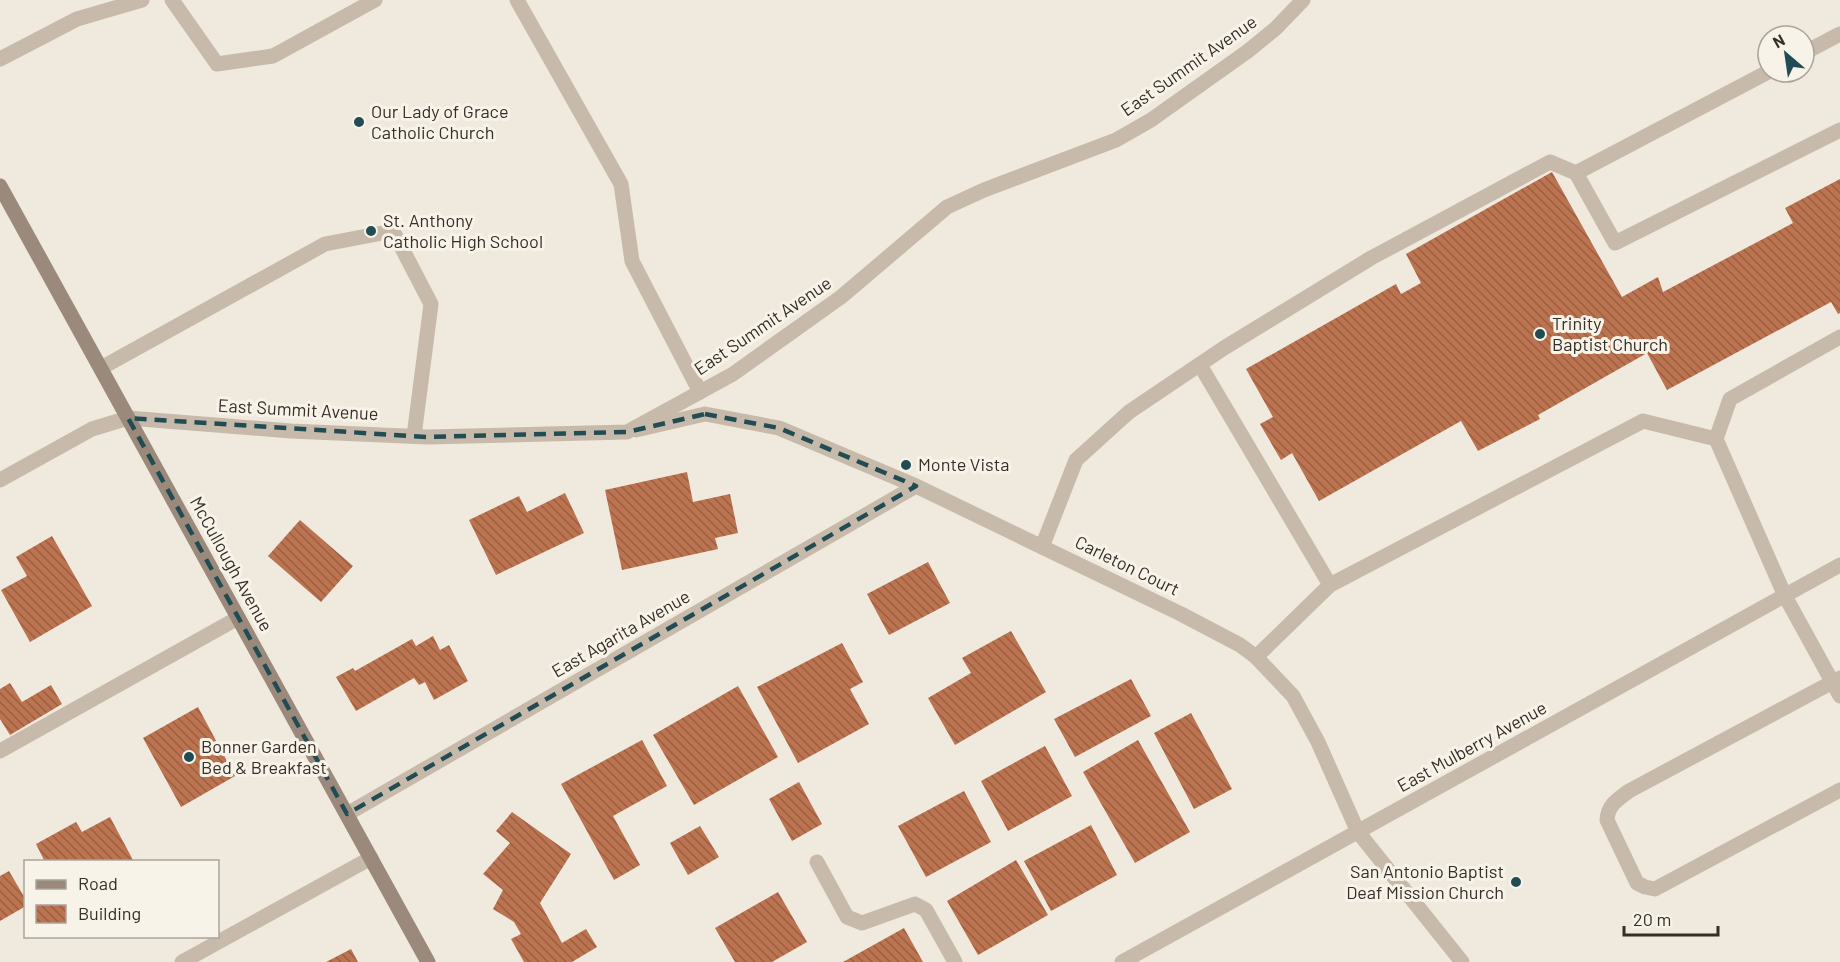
<svg xmlns="http://www.w3.org/2000/svg" width="1840" height="962" font-family="Barlow,sans-serif">
<style>
.building{fill:url(#building-back-hatch)}
.lines{fill:none;stroke-linecap:round;stroke-linejoin:round}
.service{stroke:#c7baaa;stroke-width:15}
.minor{stroke:#c7baaa;stroke-width:15}
.tertiary{stroke:#c7baaa;stroke-width:15}
.secondary{stroke:#9b8a7c;stroke-width:15}
.marked{fill:none;stroke:#224c54;stroke-width:4.5;stroke-dasharray:12 8;stroke-linejoin:round}
.poi-dot{fill:#224c54;stroke:#f8f3e9;stroke-width:2}
.labels{text-anchor:middle;stroke-width:6;stroke-linejoin:round;paint-order:stroke}
.street-label{font-size:18px;fill:#352e29;stroke:#f8f3e9}
.poi-label{font-size:18px;fill:#352e29;stroke:#f8f3e9;text-anchor:start}
</style>
<defs>
<pattern id="building-back-hatch" width="6" height="6" patternUnits="userSpaceOnUse" patternTransform="scale(1.5)"><rect width="6" height="6" fill="#bc7350"/><path d="M-1 5l2 2M0 0l6 6M5-1l2 2" fill="none" stroke="#9a5f42"/></pattern>
</defs>
<rect width="100%" height="100%" fill="#f0e9dd"/>
<path class="building" d="M1552 172 1622 297 1658 277 1663 292 1793 223 1785 208 1840 179V313L1838 314 1831 302 1667 390 1647 353 1538 415 1540 419 1478 451 1461 421 1319 501 1292 453 1281 460 1260 424 1273 417 1246 369 1396 284 1401 294 1421 283 1406 254Z
M687 472 693 502 730 494 738 533 715 538 718 549 622 570 605 490Z
M565 493 584 533 496 575 469 520 519 496 527 512Z
M300 520 353 566 321 602 268 556Z
M52 536 92 606 30 642 1 590 27 576 16 557Z
M928 562 950 603 889 635 867 594Z
M1011 631 1046 692 955 745 928 698 971 673 962 658Z
M433 636 440 650 449 645 468 681 434 700 425 682 419 685 414 678 356 711 336 677 353 668 355 671 412 639 416 646Z
M842 643 863 682 850 689 869 724 798 763 757 687Z
M1131 679 1151 716 1075 757 1054 719Z
M10 683 22 702 51 685 62 704 10 735 0 719V689Z
M738 686 778 757 694 805 653 735Z
M198 707 235 776 181 807 143 738Z
M1191 713 1232 789 1194 809 1154 733Z
M642 740 667 786 613 816 640 865 614 880 561 784Z
M1138 740 1190 832 1135 863 1083 772Z
M1045 746 1072 796 1008 831 981 781Z
M799 782 822 824 792 841 769 799Z
M964 791 991 842 926 877 898 826Z
M512 812 571 854 540 903 562 943 586 929 597 947 572 962H524L511 939 521 934 514 922 493 909 503 890 483 874 510 843 496 831Z
M110 817 133 860 129 862H45L36 844 76 822 82 832Z
M1091 825 1117 875 1051 911 1024 861Z
M700 826 719 857 688 875 670 843Z
M1016 860 1048 915 978 955 947 901Z
M9 871 26 900V906L0 921V876Z
M778 892 807 942 772 962H735L715 928Z
M904 928 923 962H843Z
M351 949 358 962H326Z"/>
<g class="lines">
<path class="service" d="M172 0 217 64 273 56 375 0
M517 0 621 184 632 261 700 392
M1804 53 1840 34
M0 59 77 19 142 0
M1576 173 1768 72
M1840 337 1730 399 1716 439 1785 596 1840 696
M1200 365 1330 585
M101 368 325 244 393 231 431 304 414 436
M1042 547 1076 460 1129 412 1224 348 1371 258 1550 162 1576 173 1615 243 1840 130
M1256 657 1330 585 1643 421 1716 439
M1840 678 1629 791C1617 800 1608 805 1607 820L1637 883 1645 887 1655 889 1840 790
M0 751 238 618
M817 862 847 917 862 923 915 904 926 910 955 962"/>
<path class="minor" d="M636 430 705 414 779 428 916 486 1181 614 1240 645 1256 657 1293 696 1318 742 1358 832 1462 962
M347 814 916 486
M182 962 371 858"/>
<path class="tertiary" d="M0 480 92 429 128 418 291 431 427 437 627 432 733 374 841 297 947 207 984 190 1116 140 1151 120 1248 51 1275 29 1303 0
M1122 962 1840 565"/>
<path class="secondary" d="M0 186 428 962"/>
</g>
<path class="marked" d="M705 414 779 428 916 486 347 814 128 418 427 437 627 432Z"/>
<g class="poi-dot">
<circle cx="359" cy="122" r="6"/>
<circle cx="371" cy="231" r="6"/>
<circle cx="1540" cy="334" r="6"/>
<circle cx="906" cy="465" r="6"/>
<circle cx="189" cy="757" r="6"/>
<circle cx="1516" cy="882" r="6"/>
</g>
<g class="labels">
<g class="street-label">
<text transform="translate(1189 66) rotate(-35)" y="6">East Summit Avenue</text>
<text transform="translate(763 326) rotate(-34)" y="6">East Summit Avenue</text>
<text transform="translate(298 410) rotate(3)" y="6">East Summit Avenue</text>
<text transform="translate(231 564) rotate(61)" y="6">McCullough Avenue</text>
<text transform="translate(1127 566) rotate(26)" y="6">Carleton Court</text>
<text transform="translate(621 634) rotate(-30)" y="6">East Agarita Avenue</text>
<text transform="translate(1472 747) rotate(-29)" y="6">East Mulberry Avenue</text>
</g>
<g class="poi-label">
<text x="371" y="118">Our Lady of Grace<tspan x="371" dy="21">Catholic Church</tspan></text>
<text x="383" y="227">St. Anthony<tspan x="383" dy="21">Catholic High School</tspan></text>
<text x="1552" y="330">Trinity<tspan x="1552" dy="21">Baptist Church</tspan></text>
<text x="918" y="471">Monte Vista</text>
<text x="201" y="753">Bonner Garden<tspan x="201" dy="21">Bed &amp; Breakfast</tspan></text>
<text x="1504" y="878" text-anchor="end">San Antonio Baptist<tspan x="1504" dy="21">Deaf Mission Church</tspan></text>
</g>
</g>
<rect x="24" y="860" width="195" height="78" fill="#f8f3e9" stroke="#aaa49c" stroke-width="1.5"/>
<rect x="36" y="880" width="30" height="9" fill="#9b8a7c" stroke="#aaa49c" stroke-width="1.5"/>
<text x="78" y="890" font-size="18" fill="#352e29">Road</text>
<rect x="36" y="905" width="30" height="18" fill="url(#building-back-hatch)" stroke="#aaa49c" stroke-width="1.5"/>
<text x="78" y="920" font-size="18" fill="#352e29">Building</text>
<g transform="translate(1786 54) rotate(331)"><circle r="28" fill="#f8f3e9" stroke="#aaa49c" stroke-width="1.5"/>
<path d="M0-4.5L10 22L0 15L-10 22Z" fill="#224c54"/>
<text y="-9" font-size="16" font-weight="bold" text-anchor="middle" fill="#352e29">N</text>
</g>
<path d="M1624 926v9h94v-9" fill="none" stroke="#352e29" stroke-width="3"/>
<text x="1633" y="926" font-size="18" fill="#352e29" stroke="#f8f3e9" stroke-width="4.5" paint-order="stroke">20 m</text>
</svg>
